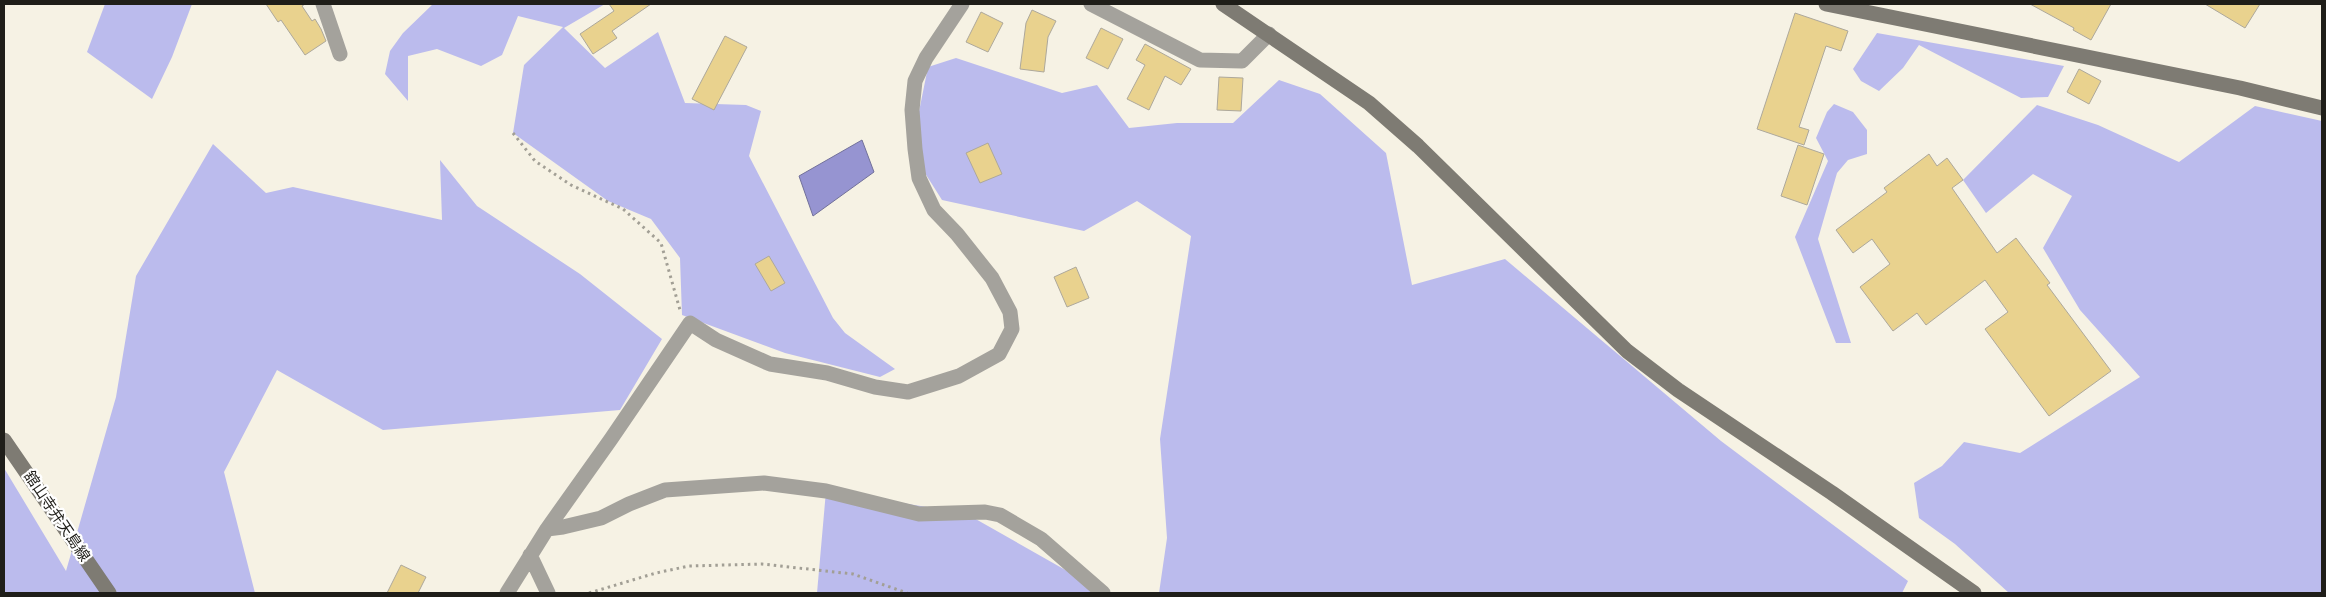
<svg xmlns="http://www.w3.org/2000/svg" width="2326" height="597" font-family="'Varela Round','Noto Sans JP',sans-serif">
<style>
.green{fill:#bbbbed}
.water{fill:#9694d1;stroke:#72719a}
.building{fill:#e9d28e;stroke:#ada89b}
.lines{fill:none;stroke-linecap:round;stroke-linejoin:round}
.path{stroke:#a29f95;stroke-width:3;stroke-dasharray:2.5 4;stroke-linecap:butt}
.street{stroke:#a4a29c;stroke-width:15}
.secondary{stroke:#7e7b73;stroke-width:15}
.labels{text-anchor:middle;stroke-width:4.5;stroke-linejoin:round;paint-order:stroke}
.street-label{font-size:15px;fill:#1f1e19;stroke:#fff}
</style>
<rect width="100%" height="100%" fill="#f6f2e4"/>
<path class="green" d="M105 4H192L172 57 152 99 87 52Z
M433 4H605L564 28 605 68 658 32 685 103 746 105 761 111 749 156 833 318 845 333 895 369 880 377 785 353 682 315 680 258 651 219 608 201 513 133 524 65 563 27 518 16 502 55 481 66 437 49 408 56V101L385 74 390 51 403 33Z
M1877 33 2064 66 2048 97 2021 98 1919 45 1903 68 1879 91 1861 81 1853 69Z
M956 58 1062 93 1097 85 1129 128 1177 123H1233L1279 80 1320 94 1386 153 1412 285 1505 259 1721 441 1908 581 1902 593H1159L1167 538 1160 439 1191 236 1137 201 1084 231 942 200 911 151 928 67Z
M1834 104 1853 112 1867 130V154L1848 160 1837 173 1818 239 1851 343H1836L1795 237 1828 161 1816 138 1827 112Z
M2037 105 2098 125 2179 162 2255 106 2322 121V593H2009L1955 544 1919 518 1914 483 1942 466 1964 442 2020 453 2140 377 2080 310 2043 248 2072 196 2033 174 1986 213 1963 180Z
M213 144 266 193 293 187 442 220 440 160 477 206 580 274 662 339 620 410 383 430 277 370 224 472 255 593H4V468L66 571 116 397 136 276Z
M826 491 965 513 1106 593H817Z"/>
<path class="water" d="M862 140 874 172 813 216 799 176Z"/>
<path class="building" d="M266 4H305L302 6 312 21 315 19 321 29 326 41 305 55 281 20 278 22Z
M609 4H651L612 31 617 38 593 54 580 34 614 11Z
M2030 4H2111L2091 40 2073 30 2074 28Z
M2205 4H2260L2245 28Z
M1032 10 1056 21 1048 37 1044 72 1020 69 1026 23Z
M981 12 1003 23 988 52 966 42Z
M1795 13 1848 31 1841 51 1826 46 1799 127 1809 130 1804 145 1757 129Z
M1101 28 1123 39 1108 69 1086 58Z
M725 36 747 47 714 110 692 99Z
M1145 44 1191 69 1181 85 1165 76 1149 110 1127 99 1145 65 1136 60Z
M2079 69 2101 81 2089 104 2067 92Z
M1219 77 1243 78 1241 111 1217 110Z
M988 143 1002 174 980 183 966 153Z
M1798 145 1824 154 1807 205 1781 196Z
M1929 154 1937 166 1947 158 1963 180 1952 188 1997 253 2016 238 2050 283 2047 285 2111 371 2049 416 1985 329 2008 312 1985 280 1926 325 1917 313 1893 331 1860 287 1890 264 1872 239 1853 253 1836 230 1887 192 1884 188Z
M769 256 785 283 771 291 755 264Z
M1076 267 1089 298 1067 307 1054 277Z
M401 565 426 577 418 593H387Z"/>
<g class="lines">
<path class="path" d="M513 133 535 161 571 185 623 209 661 243 680 310
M589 593 656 573 689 566 762 564 853 574 907 593"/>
<path class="street" d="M323 4 340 54
M1091 4 1200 60 1242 61 1269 34
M547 529 563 527 601 518 629 504 665 490 764 483 826 491 919 514 985 512 1000 515 1041 539 1103 593
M530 555 548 593
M507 593 547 529 611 439 690 323 716 340 770 364 827 373 875 387 908 392 959 376 999 354 1012 329 1010 312 992 278 957 234 934 210 919 178 915 149 912 110 915 81 926 58 962 4"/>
<path class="secondary" d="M1223 4 1369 103 1418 146 1627 351 1678 390 1832 493 1974 593
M1826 4 2240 88 2322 108
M4 440 109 593"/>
</g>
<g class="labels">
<g class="street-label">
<text transform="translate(57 516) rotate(56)" y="5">舘山寺弁天島線</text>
</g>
</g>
<rect width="2326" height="597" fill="none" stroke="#1f1e19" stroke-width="10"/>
</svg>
